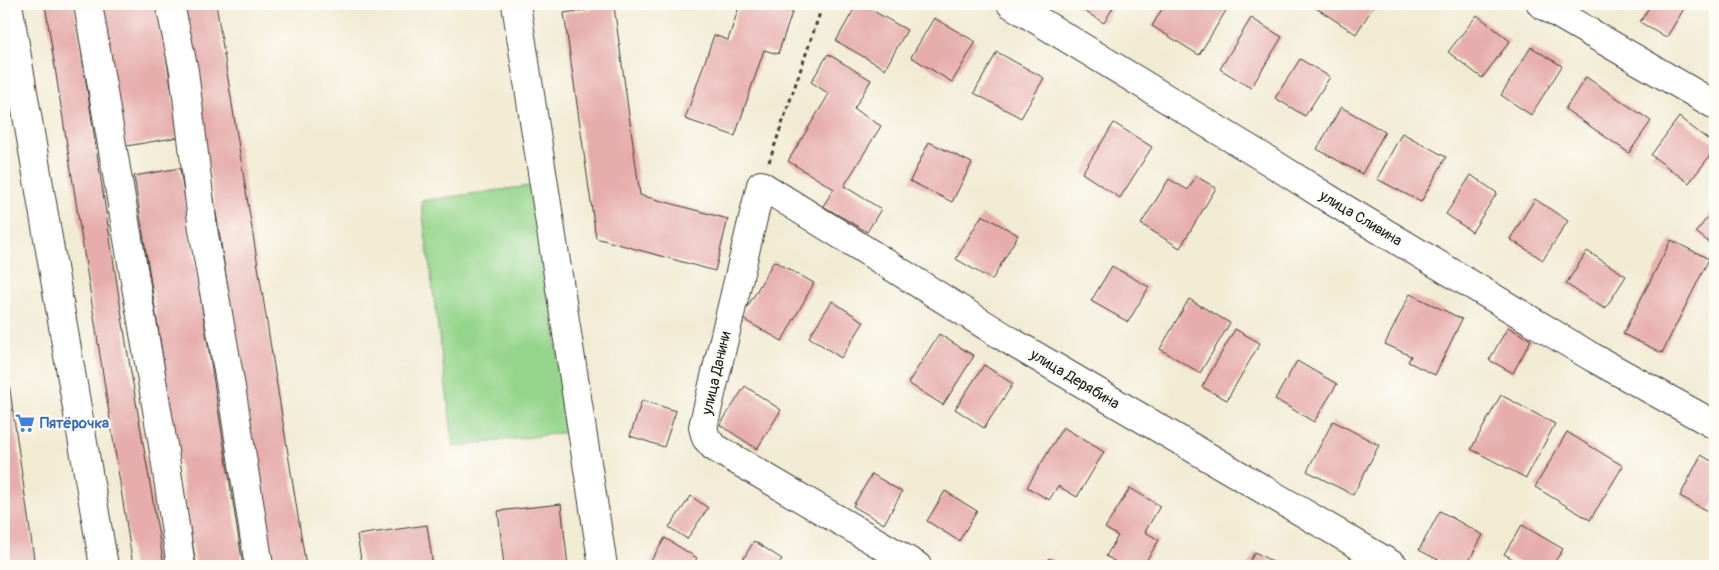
<svg xmlns="http://www.w3.org/2000/svg" width="1719" height="570" font-family="Pangolin,sans-serif">
<style>
.green{fill:#95d58b;stroke:#587854}
.building{fill:#e6adab}
.lines{fill:none;stroke-linecap:round;stroke-linejoin:round}
.minor-casing{stroke:#3c3b37;stroke-width:30}
.path{stroke:#3c3b37;stroke-width:3;stroke-dasharray:4 4;stroke-linecap:butt}
.minor{stroke:#fff;stroke-width:28}
.labels{text-anchor:middle;stroke-width:4.5;stroke-linejoin:round;paint-order:stroke}
.street-label{font-size:15px;fill:#1c1c1c;stroke:#fdfcf7}
.shop-label{font-size:15px;font-weight:bold;fill:#366cbe;stroke:#fdfcf7;text-anchor:start}
</style>
<rect width="100%" height="100%" fill="#fdfcf7"/>
<filter id="ink" filterUnits="userSpaceOnUse"><feTurbulence type="fractalNoise" baseFrequency=".02" numOctaves="2"/><feDisplacementMap in="SourceGraphic" scale="10" xChannelSelector="R" yChannelSelector="G"/><feConvolveMatrix kernelMatrix="1 2 1 2 8 2 1 2 1" color-interpolation-filters="sRGB"/></filter>
<filter id="wash" filterUnits="userSpaceOnUse"><feTurbulence type="fractalNoise" baseFrequency=".0096" numOctaves="4" result="noise"/><feDisplacementMap in="SourceGraphic" scale="20" xChannelSelector="R" yChannelSelector="G"/><feGaussianBlur stdDeviation="1.12" result="paint"/><feColorMatrix in="noise" values="0 0 0 0 0 0 0 0 0 0 0 0 0 0 0 0 0 1.4 0 .05"/><feComposite in="paint" operator="in"/></filter>
<g filter="url(#wash)">
<rect width="100%" height="100%" fill="#f2ebd3"/>
<path class="green" d="M536 185 568 432 454 447 421 201Z"/>
<g id="blocks">
<path class="building" d="M45 4H74L127 349 164 566H133Z
M99 4H158L179 137 121 147Z
M183 4H216L306 566H272Z
M368 4H399V5L369 10Z
M740 4H795L778 54 764 50 735 136 685 119 714 35 728 40Z
M857 4H861L907 30 885 69 836 41Z
M1073 4H1115L1104 23Z
M1165 4H1217L1227 9 1199 55 1152 26Z
M1310 4H1375L1356 34Z
M1651 4H1687L1666 38 1640 22Z
M614 6 640 195 728 219 715 271 596 238 564 13Z
M1477 15 1510 41 1482 78 1448 52Z
M934 18 976 42 952 82 911 57Z
M1251 18 1282 37 1251 88 1220 69Z
M1531 47 1562 66 1531 115 1501 95Z
M997 52 1044 78 1021 118 974 93Z
M828 54 871 80 854 109 881 126 844 186 881 209 867 232 823 206 834 189 788 161 829 94 811 82Z
M1300 59 1330 77 1305 116 1275 98Z
M1586 77 1651 121 1629 153 1565 109Z
M1341 107 1385 132 1362 174 1317 149Z
M1679 117 1715 145V149L1689 183 1651 155Z
M1114 123 1152 147 1120 198 1082 173Z
M1402 133 1446 157 1421 202 1377 179Z
M929 142 972 163 952 202 910 181Z
M180 168 243 566H196L134 176Z
M1471 175 1497 193 1472 232 1446 214Z
M1196 176 1216 188 1180 248 1141 224 1169 179 1188 190Z
M1535 199 1568 221 1543 260 1510 239Z
M1715 208V247L1696 232Z
M982 215 1018 235 992 280 956 259Z
M1671 240 1709 259 1662 353 1623 334Z
M1587 251 1626 276 1605 309 1566 284Z
M774 261 814 283 782 341 741 318Z
M1112 266 1149 287 1128 322 1091 301Z
M1410 294 1462 319 1435 375 1408 362 1411 356 1385 344Z
M1189 299 1230 323 1200 373 1160 349Z
M832 301 864 322 841 358 809 337Z
M1508 327 1531 340 1513 373 1489 360Z
M1235 329 1260 343 1227 400 1202 387Z
M939 334 974 356 943 405 908 383Z
M4 355H5L35 566H4Z
M1297 361 1337 384 1314 422 1275 399Z
M984 365 1013 384 984 428 955 409Z
M745 386 781 410 757 449 720 425Z
M1501 395 1555 424 1526 478 1471 449Z
M642 400 676 411 664 447 630 436Z
M1333 421 1379 445 1353 495 1307 471Z
M1063 427 1104 452 1077 497 1058 486 1049 500 1027 487Z
M1567 432 1623 466 1590 520 1535 487Z
M1701 455 1715 463V500L1709 512 1680 496Z
M872 474 902 492 884 524 853 506Z
M1130 488 1160 506 1145 532 1159 540 1143 566H1122L1106 556 1118 536 1105 528Z
M945 491 977 511 959 541 927 521Z
M691 496 708 508 687 539 669 527Z
M561 504 568 566H504L498 511Z
M1440 511 1483 535 1466 566H1450L1419 550Z
M427 525 433 566H362L357 535Z
M1522 525 1563 549 1552 566H1525L1504 554Z
M665 538 697 558 692 566H652L649 564Z
M754 541 782 559 777 566H739Z
M1255 552 1280 566H1247Z
M1049 558 1064 566H1044Z"/>
</g>
</g>
<g filter="url(#ink)">
<use href="#blocks" fill-opacity="0" stroke="#3c3b37" stroke-width="1"/>
<g class="lines">
<defs>
<path id="minor" d="M8 4 104 566
M88 4 163 445 181 566
M170 4 184 71 203 229 232 393 259 566
M516 4 603 566
M1011 4 1269 161 1342 207 1592 357 1715 425
M1541 4 1715 105
M917 566 714 447 706 438 703 427 761 185 1017 345 1394 566"/>
</defs>
<use href="#minor" class="minor-casing"/>
<path class="path" d="M769 162 823 4"/>
<use href="#minor" class="minor"/>
</g>
</g>
<defs>
<symbol id="supermarket-bare" viewBox="-9 -9 18 18"><path d="M-6-5.5h2.5l.6 2H6L4.5 2H-2.5L-4.4-4H-6ZM-1.5 3.2a1.3 1.3 0 1 0 .1 0ZM3 3.2a1.3 1.3 0 1 0 .1 0Z" fill="#3f7fe0" stroke="#fdfcf7" stroke-width="2.5" paint-order="stroke"/></symbol>
</defs>
<g fill-rule="evenodd">
<use href="#supermarket-bare" x="11" y="409" width="28" height="28"/>
</g>
<g class="labels">
<g class="street-label">
<text transform="translate(1361 218) rotate(31)" y="5">улица Сливина</text>
<text transform="translate(716 373) rotate(-77)" y="5">улица Данини</text>
<text transform="translate(1075 379) rotate(31)" y="5">улица Дерябина</text>
</g>
<g class="shop-label">
<text x="40" y="428">Пятёрочка</text>
</g>
</g>
<rect width="1719" height="570" fill="none" stroke="#fdfcf7" stroke-width="20"/>
</svg>
